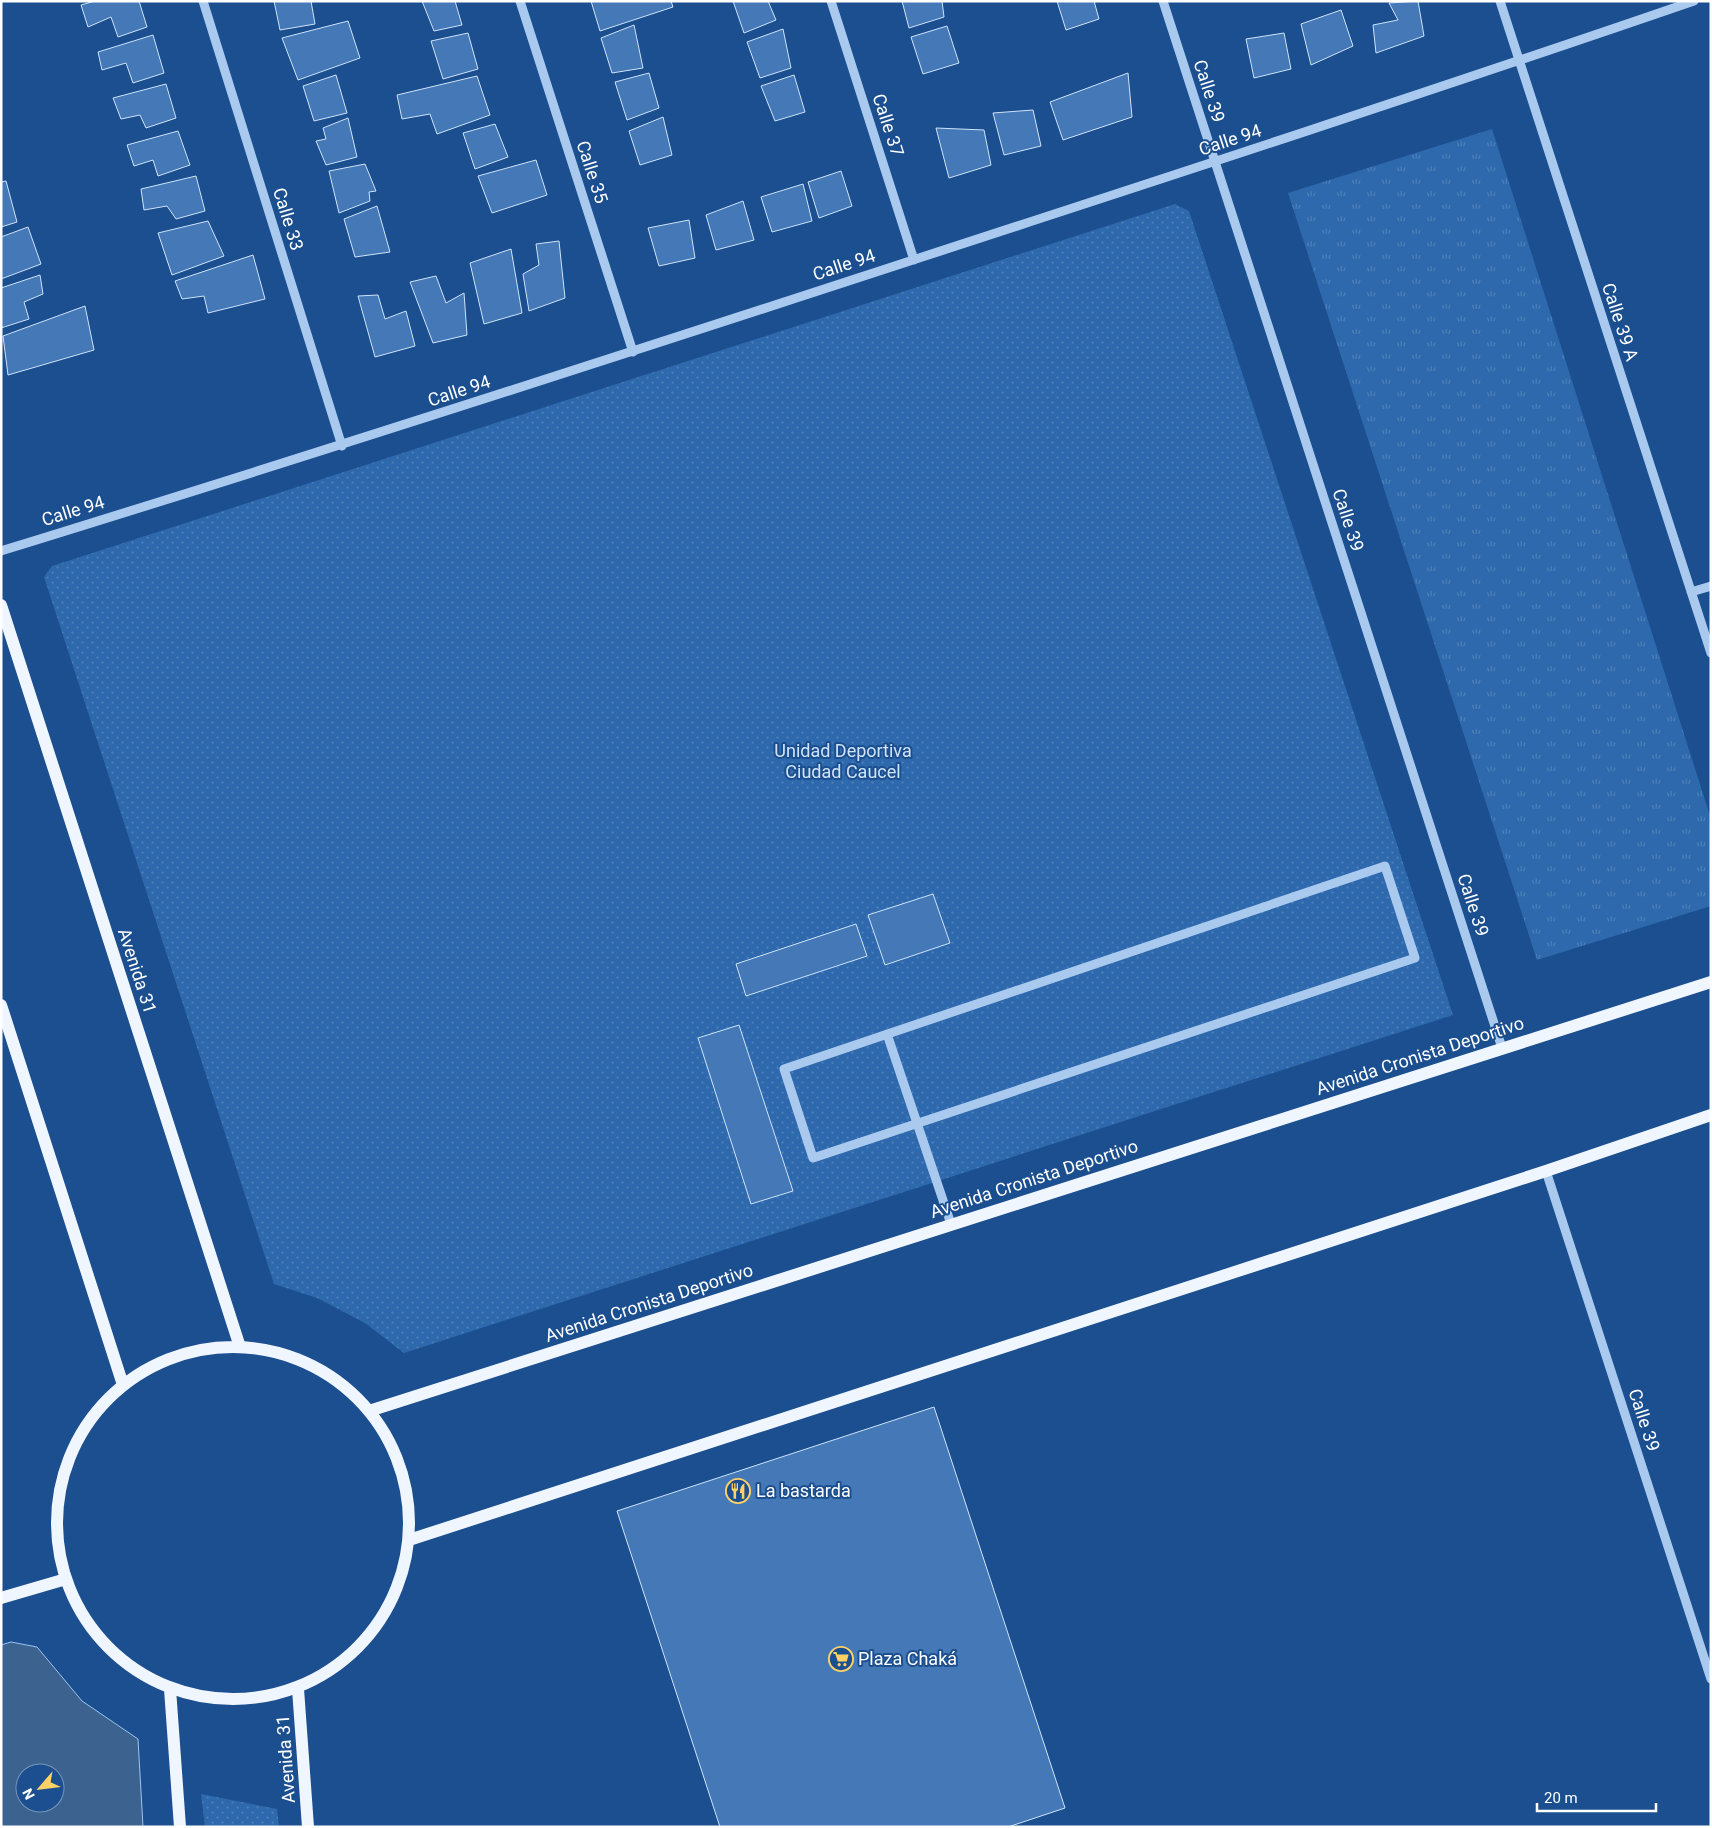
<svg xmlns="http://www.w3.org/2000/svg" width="1712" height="1828" font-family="Roboto,sans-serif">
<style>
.grass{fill:url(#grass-tufts)}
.park{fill:url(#park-dots)}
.water{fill:#3c6290;stroke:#9cc4f0;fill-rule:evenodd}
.building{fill:#4478b7;stroke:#cfe3fa}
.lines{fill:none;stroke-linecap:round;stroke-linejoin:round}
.minor{stroke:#a9c9ee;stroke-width:9}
.major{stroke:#f0f6ff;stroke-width:12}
.labels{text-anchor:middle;stroke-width:4;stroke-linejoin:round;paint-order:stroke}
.street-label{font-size:18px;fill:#fff;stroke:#1b4f8f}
.park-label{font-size:18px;fill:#cfe3fa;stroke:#1b4f8f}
.poi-label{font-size:18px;fill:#fff;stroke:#1b4f8f;text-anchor:start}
</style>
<defs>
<pattern id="grass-tufts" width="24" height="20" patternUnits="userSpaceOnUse" patternTransform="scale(1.25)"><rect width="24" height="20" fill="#2e69ad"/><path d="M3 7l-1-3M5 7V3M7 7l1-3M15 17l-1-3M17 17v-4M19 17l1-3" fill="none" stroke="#4d80b9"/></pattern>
<pattern id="park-dots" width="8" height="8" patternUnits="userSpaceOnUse" patternTransform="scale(1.25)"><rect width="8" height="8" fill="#2e69ad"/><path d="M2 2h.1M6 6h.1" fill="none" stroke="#4d80b9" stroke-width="1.8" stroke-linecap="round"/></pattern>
</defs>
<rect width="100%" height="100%" fill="#1b4f8f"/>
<path class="grass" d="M1492 129 1711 819V906L1537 960 1288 193Z"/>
<path class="park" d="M1175 204 1189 211 1453 1015 404 1353 365 1323 317 1298 274 1284 44 577 52 566Z
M201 1794 277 1809 279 1827H205Z"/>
<path class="water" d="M11 1642 37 1647 82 1701 138 1739 143 1827H1V1645ZM25 1773H55V1803H25Z"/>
<path class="building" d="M95 1H139L147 27 118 37 111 17 88 27 81 5Z
M274 1H311L315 24 280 30Z
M422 1H455L462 25 434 31Z
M591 1H671L673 7 600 31Z
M733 1H768L776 20 744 33Z
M902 1H942L944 17 909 28Z
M1057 1H1094L1099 19 1066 30Z
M1418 1 1424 36 1376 53 1373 25 1398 20 1389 3Z
M1341 10 1353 46 1311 65 1301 24Z
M348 21 360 58 298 80 282 38Z
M634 25 643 68 612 73 601 38Z
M947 26 959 63 923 74 911 37Z
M783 29 791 68 760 78 747 42Z
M468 33 478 69 443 79 431 41Z
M1284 33 1291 69 1254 78 1246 39Z
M153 35 164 73 133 83 126 63 102 70 98 52Z
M649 73 659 108 627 120 615 82Z
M1128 73 1132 117 1063 140 1050 102Z
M336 75 347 113 314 121 303 86Z
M794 75 805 112 775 121 761 86Z
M477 76 490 115 437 134 430 114 402 119 397 95Z
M166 84 176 118 146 128 140 115 121 119 113 98Z
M1033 110 1041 146 1004 155 993 113Z
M663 117 672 155 640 165 629 131Z
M348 118 357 157 326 165 316 141 326 139 323 128Z
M495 124 508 157 475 169 463 133Z
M936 128 984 130 991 165 949 178Z
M178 131 190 165 158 176 153 160 134 166 127 145Z
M536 160 547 195 492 213 478 176Z
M365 164 376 191 369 192 370 201 339 213 329 171Z
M841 171 852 206 819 218 808 182Z
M196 176 205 211 176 219 167 206 144 210 141 189Z
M6 181 17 222 1 227V182Z
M803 184 812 221 772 232 761 197Z
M743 201 754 240 716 250 706 215Z
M377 206 390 252 355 257 344 219Z
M689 220 695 258 659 266 648 228Z
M208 221 224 256 172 275 158 233Z
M28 227 41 264 1 279V237Z
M559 241 565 298 529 311 523 274 539 265 536 244Z
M511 249 522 313 484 324 470 263Z
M253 255 265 299 208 313 204 296 182 299 175 281Z
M40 275 43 294 24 302 29 319 1 328V288Z
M436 276 446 303 464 293 467 335 433 343 410 282Z
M378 295 385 319 406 311 415 346 375 357 358 296Z
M85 306 94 350 8 375 3 336Z
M933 894 950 943 885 965 868 915Z
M856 924 867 956 746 996 736 964Z
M739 1025 793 1191 751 1204 698 1038Z
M934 1407 1065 1808 1008 1827H720L617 1511Z"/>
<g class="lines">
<path class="minor" d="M203 1 342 446
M520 1 633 352
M831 1 914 260
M1163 1 1502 1048
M1500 1 1711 653
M1 551C306 457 610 359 913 260 1174 175 1435 90 1694 1
M1691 592 1711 586
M1385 866 1415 958 813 1158 784 1069Z
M887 1034 951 1224
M1546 1171 1711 1679"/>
<path class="major" d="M1 605 240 1347
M1 1005 123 1385
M57 1523a176 176 0 1 1 352 0a176 176 0 1 1-352 0Z
M369 1411 1711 982
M409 1540 1546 1171 1711 1115
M1 1598 66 1579
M170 1689 180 1827
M298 1689 308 1827"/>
</g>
<defs>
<symbol id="restaurant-ring" viewBox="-11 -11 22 22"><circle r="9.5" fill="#1b4f8f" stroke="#ffd166" stroke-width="1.5"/><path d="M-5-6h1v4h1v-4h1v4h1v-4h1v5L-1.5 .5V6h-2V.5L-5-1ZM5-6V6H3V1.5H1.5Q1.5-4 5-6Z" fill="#ffd166"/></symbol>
<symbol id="supermarket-ring" viewBox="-11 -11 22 22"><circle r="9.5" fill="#1b4f8f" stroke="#ffd166" stroke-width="1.5"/><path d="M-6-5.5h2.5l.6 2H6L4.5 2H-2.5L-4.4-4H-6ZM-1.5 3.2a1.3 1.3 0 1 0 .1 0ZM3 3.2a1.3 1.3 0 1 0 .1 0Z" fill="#ffd166"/></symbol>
</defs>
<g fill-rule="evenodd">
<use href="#restaurant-ring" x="724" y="1477" width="28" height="28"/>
<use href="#supermarket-ring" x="827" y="1645" width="28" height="28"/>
</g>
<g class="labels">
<g class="street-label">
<text transform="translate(1209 91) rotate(72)" y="6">Calle 39</text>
<text transform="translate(888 125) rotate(72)" y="6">Calle 37</text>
<text transform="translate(1230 140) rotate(-18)" y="6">Calle 94</text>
<text transform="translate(592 172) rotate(72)" y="6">Calle 35</text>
<text transform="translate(288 219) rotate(73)" y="6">Calle 33</text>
<text transform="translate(844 265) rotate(-18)" y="6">Calle 94</text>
<text transform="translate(1620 322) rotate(72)" y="6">Calle 39 A</text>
<text transform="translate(459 391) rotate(-18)" y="6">Calle 94</text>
<text transform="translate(73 511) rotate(-17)" y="6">Calle 94</text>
<text transform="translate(1348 520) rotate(72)" y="6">Calle 39</text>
<text transform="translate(1473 905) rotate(72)" y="6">Calle 39</text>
<text transform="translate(137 971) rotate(72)" y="6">Avenida 31</text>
<text transform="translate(1420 1056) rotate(-18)" y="6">Avenida Cronista Deportivo</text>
<text transform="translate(1034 1179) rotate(-18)" y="6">Avenida Cronista Deportivo</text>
<text transform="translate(649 1303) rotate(-18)" y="6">Avenida Cronista Deportivo</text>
<text transform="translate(1644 1420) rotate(72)" y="6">Calle 39</text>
<text transform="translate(286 1759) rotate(-94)" y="6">Avenida 31</text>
</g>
<g class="park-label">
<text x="843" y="757">Unidad Deportiva<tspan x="843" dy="21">Ciudad Caucel</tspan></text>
</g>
<g class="poi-label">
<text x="756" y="1497">La bastarda</text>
<text x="858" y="1665">Plaza Chaká</text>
</g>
</g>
<rect width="1712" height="1828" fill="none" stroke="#ffffff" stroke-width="5"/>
<g transform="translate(40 1788) rotate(242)"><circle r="24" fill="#1b4f8f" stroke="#7695bc"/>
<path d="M0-4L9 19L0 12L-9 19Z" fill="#ffd166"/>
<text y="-8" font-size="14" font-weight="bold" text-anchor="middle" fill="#ffffff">N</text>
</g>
<path d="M1537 1803v8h119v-8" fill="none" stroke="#ffffff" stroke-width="2.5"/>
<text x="1544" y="1803" font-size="15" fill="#ffffff" stroke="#1b4f8f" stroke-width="4" paint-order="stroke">20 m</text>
</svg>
